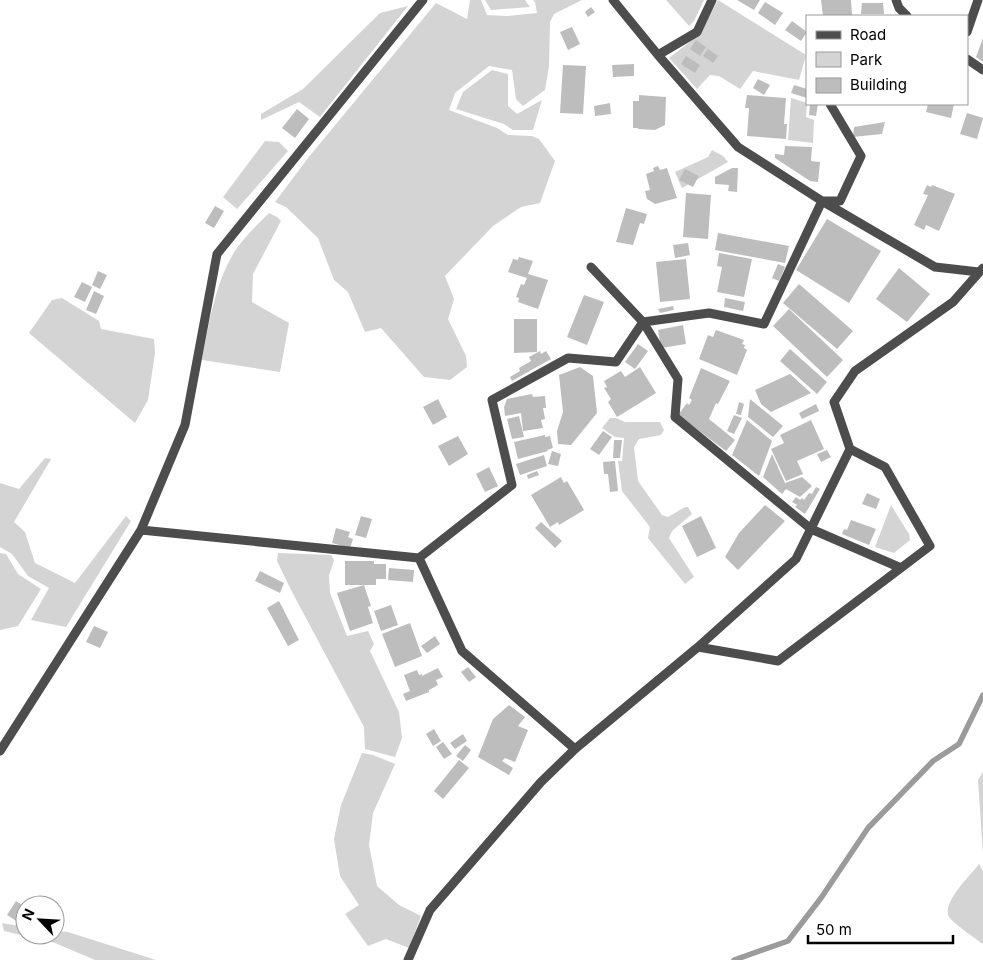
<svg xmlns="http://www.w3.org/2000/svg" width="983" height="960" font-family="Inter,sans-serif">
<style>
.green{fill:#d4d4d4}
.lines{fill:none;stroke-linecap:round;stroke-linejoin:round}
.stream{stroke:#9b9b9b;stroke-width:5.5}
.building{fill:#bdbdbd}
.minor{stroke:#4d4d4d;stroke-width:9}
</style>
<rect width="100%" height="100%" fill="#fff"/>
<path class="green" d="M470 0H481L487 15 507 16 537 13 535 2 533 0H582L554 14 550 22 549 66 545 90 523 106 516 99 512 70 489 66 455 93 449 110 497 128 508 135 532 136 539 139 555 161 540 203 521 207 493 226 445 276 454 299 448 319 466 356 467 367 450 380 424 377 381 328 365 332 348 292 334 280 318 238 286 207 275 202 308 158 436 3 467 19Z
M485 0H525L530 7 491 10Z
M666 0H704L694 21 689 26Z
M718 0 806 55 799 80 753 71 740 89 719 76 710 75 697 89 669 58 700 34Z
M408 6 320 117 299 102 261 120V114L303 89 380 13Z
M492 70 508 74V106L517 114 542 100 533 130H513L504 124 456 109 463 92Z
M791 98 807 103 806 117 814 120 813 143 788 140Z
M265 141 279 142 288 151 237 209 223 197Z
M712 150 723 156 728 162 682 188 675 172 708 157Z
M269 213 277 217 281 221 253 274 252 302 289 323 280 372 202 360C209 326 214 287 232 256 241 240 256 226 269 213Z
M62 298 99 321 101 329 154 339 155 353 148 400 135 423 29 333 52 300Z
M610 418H616L625 422H660L664 430 661 435 639 439 634 447 638 481 662 515 668 517 685 507H688L692 514 672 531 669 538 694 577 685 584 648 538 650 527 622 491 618 461H622L624 438 615 437 602 428Z
M45 458 51 459 14 522 25 532 35 563 75 583 126 516 131 521 66 627 31 620 49 588 28 576 12 554 0 547V483L19 489Z
M891 505 909 534 910 540 894 553 875 547Z
M0 553 6 554 18 574 41 589 18 626 0 630Z
M278 553 331 555 334 560 329 576 330 593 347 636 368 631 374 644 370 651 399 712 402 738 395 757 365 749 364 727 290 588 277 561Z
M362 753 373 755 395 764 373 813 369 845 377 886 399 905 421 916 409 948 386 939 368 946 345 914 359 905 340 876 334 839 341 805Z
M983 772V854L978 780Z
M979 864 983 871V944C976 939 953 923 949 917 941 903 971 875 979 864Z
M2 923 25 927V935H55V931L68 932 156 960H95L55 943 4 931Z"/>
<g class="lines">
<path class="stream" d="M734 960 788 941 821 898 868 828 933 761 959 744 983 695"/>
</g>
<path class="building" d="M737 0H760L754 10Z
M821 0H851L852 15 823 16Z
M765 2 783 13 775 25 758 13Z
M862 3H883L884 14H861Z
M591 7 595 12 588 17 585 12Z
M792 21 807 32 801 41 785 30Z
M572 27 580 44 568 50 560 32Z
M983 38V62L976 57Z
M696 40 706 47 700 56 690 49Z
M708 49 718 56 713 63 703 56Z
M686 56 700 65 695 73 681 64Z
M634 64V76L613 77 612 65Z
M563 65 586 66 583 114 560 113Z
M758 79 770 85 764 95 753 88Z
M794 85 807 89V98L791 93Z
M639 95 666 97 665 125 655 130 638 129V128H633V101H639Z
M747 95 786 98 784 124H787L786 139 747 136 749 108H745Z
M610 103 611 114 595 116 594 106Z
M810 104H818L816 116 809 115Z
M928 104H954L951 118 926 112Z
M297 109 309 119 295 138 282 128Z
M967 113 983 118 977 139 960 134Z
M885 122 882 134 853 137 854 127Z
M785 146 812 147 811 161 820 162 818 182 810 181 775 158V154L784 155Z
M658 166 660 170 667 168 677 198 655 204 647 199 645 191 650 190 646 174 654 171 653 168Z
M732 168H738L737 192 728 191 729 185 715 184V177Z
M685 169 699 176 693 187 679 180Z
M927 185 931 187 932 185 955 194 939 231 926 225 924 230 914 225 928 195 923 194Z
M686 193 711 195 708 239 683 237Z
M215 206 224 211 214 228 205 223Z
M626 208 647 214 644 224 640 223 633 245 616 242Z
M827 219 881 251 849 303 796 270Z
M718 233 789 246 785 263 715 250Z
M688 243 690 255 675 258 673 245Z
M719 253 752 259 744 297 717 292 722 267 717 266Z
M519 257 533 261 528 274 548 280 538 309 518 302 519 298 516 297 521 284 524 285 527 278 508 272 513 259 518 260Z
M686 259 690 299 660 302 656 262Z
M778 264 785 267 779 281 772 278Z
M899 268 930 294 907 322 876 299Z
M98 271 107 275 100 289 92 285Z
M82 282 92 287 85 302 74 297Z
M799 284 853 331 837 349 783 303Z
M94 291 104 296 96 314 86 310Z
M584 295 604 302 587 345 567 337Z
M725 298 745 302 743 311 724 307Z
M673 306 674 310 660 313 658 309Z
M789 309 843 360 827 377 773 326Z
M514 319H537V352L514 353Z
M683 325 686 344 661 348 658 330Z
M716 330 744 340 742 344 745 345 744 348 747 350 737 375 699 359 708 335 713 337Z
M638 344 648 351 635 369 625 362Z
M790 349 827 382 817 394 780 361Z
M540 351 541 354 546 351 551 359 512 381 510 377 520 371 519 368 531 361 529 357Z
M580 367 593 376 597 413 571 445 558 444 557 431 563 412 559 375Z
M640 367 656 393 617 417 608 402 611 399 604 388 607 387 604 381 621 371 625 377Z
M701 368 730 381 718 404 716 403 709 419 735 440 726 451 678 415 687 403 689 405 692 400 689 398Z
M790 374 811 393 771 412 761 404 755 390Z
M532 394 533 397 545 396 546 408H543L545 419 541 420 543 428 523 431 521 413 505 416 504 407 507 399Z
M438 399 447 417 433 425 423 407Z
M750 399 783 426 773 437 748 417Z
M739 402 744 404 741 415 736 414Z
M816 404 819 411 802 419 799 413Z
M734 415 742 418 734 434 727 431Z
M519 416 524 437 512 439 507 419Z
M747 420 772 441 759 476 732 455Z
M811 420 824 449 797 461 803 474 786 481 771 449 784 443 780 435Z
M603 431 612 437 599 455 590 449Z
M545 435V437L550 436 553 448 547 450 548 451 518 459 514 442Z
M458 436 468 454 449 466 438 446Z
M614 440H622L620 458H613Z
M827 450 831 457 821 462 817 454Z
M552 451 561 454 558 466 548 464Z
M772 454 785 483 802 477 812 486 800 497 786 489 782 494 763 477Z
M544 455 547 466 520 475 516 464Z
M615 461 618 491 610 492 608 474H604L603 462Z
M489 467 498 486 485 492 476 474Z
M537 471 539 475 528 479 527 475Z
M561 477 564 483 567 481 584 510 559 525 558 522 550 527 531 495Z
M816 487 820 489 805 514 795 507 797 505 792 502 796 497 800 500 802 498 804 500 809 493 812 494Z
M867 493 880 499 876 509 862 504Z
M765 505 785 521 738 570 725 557 739 533Z
M361 516 372 519 366 538 355 535Z
M701 516 716 548 697 557 682 526Z
M851 520 876 529 869 545 842 534 844 529 847 530Z
M541 522 562 541 555 548 535 528Z
M336 528 350 532 348 537 353 539 350 548 332 543Z
M345 561H374V564H386V579H376V585H345Z
M389 568 414 570 413 582 388 580Z
M260 571 284 583 280 593 255 581Z
M364 585 371 606 368 607 373 623 350 631 337 593Z
M279 601 299 640 288 646 267 608Z
M391 605 398 625 381 631 374 611Z
M410 623 422 656 395 667 382 634Z
M94 626 108 632 100 648 86 642Z
M435 636 440 644 427 653 421 646Z
M468 667 476 677 469 682 461 672Z
M438 668 443 677 436 680 438 685 429 690V692L406 701 403 694 410 691 404 675 417 670 419 675 422 674V676Z
M509 705 525 717 518 726 528 730 515 762 505 758 502 761 513 768 509 775 478 757 493 719Z
M434 729 441 741 433 746 426 734Z
M463 734 467 741 455 749 450 743Z
M443 742 452 754 444 759 436 747Z
M465 745 471 750 463 761 456 756Z
M459 760 469 768 443 799 434 791Z
M16 901 25 907V912L18 922 7 915Z"/>
<g class="lines">
<path class="minor" d="M613 0 658 55 738 147 822 201 935 267 979 272
M896 0 899 8 907 16
M967 32 978 0
M658 55 697 32 712 0
M967 59 983 70
M591 267 643 322 678 379 675 417 811 529 901 568
M141 530 419 558 462 651 575 749 698 647 778 661 930 546 885 467 850 449 834 402 855 371 953 302 983 268
M419 558 512 485 492 400 568 358 616 362 643 322 709 313 764 324 822 201H840L861 156 830 104
M698 647 796 559 850 449
M0 751 141 530 185 425 217 254 423 0
M408 960 430 910 541 782 575 749"/>
</g>
<rect x="806" y="15" width="162" height="90" fill="#ffffff" stroke="#999999"/>
<rect x="816" y="31" width="25" height="8" fill="#4d4d4d" stroke="#999999"/>
<text x="850" y="40" font-size="15" fill="#000000">Road</text>
<rect x="816" y="52" width="25" height="15" fill="#d4d4d4" stroke="#999999"/>
<text x="850" y="65" font-size="15" fill="#000000">Park</text>
<rect x="816" y="78" width="25" height="15" fill="#bdbdbd" stroke="#999999"/>
<text x="850" y="90" font-size="15" fill="#000000">Building</text>
<g transform="translate(40 920) rotate(295)"><circle r="24" fill="#ffffff" stroke="#999999"/>
<path d="M0-4L9 19L0 12L-9 19Z" fill="#000000"/>
<text y="-8" font-size="14" font-weight="bold" text-anchor="middle" fill="#000000">N</text>
</g>
<path d="M808 935v8h145v-8" fill="none" stroke="#000000" stroke-width="2.5"/>
<text x="816" y="935" font-size="15" fill="#000000" stroke="#ffffff" stroke-width="4" paint-order="stroke">50 m</text>
</svg>
